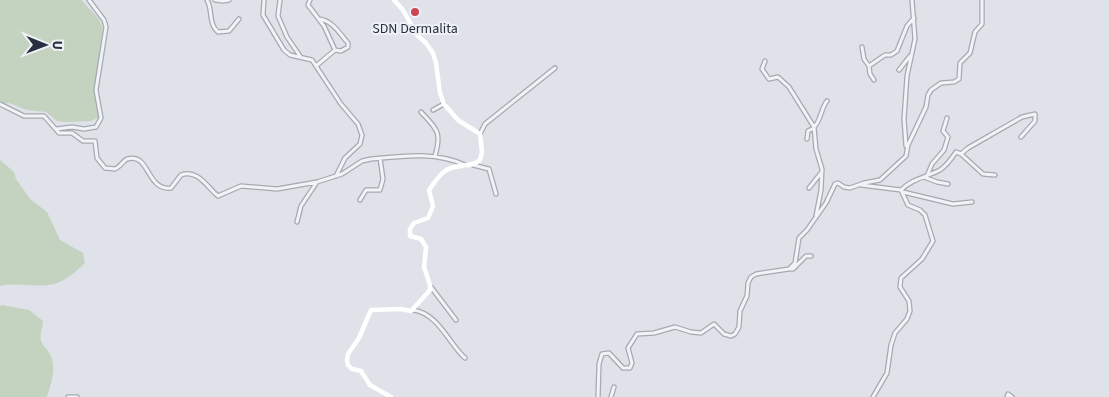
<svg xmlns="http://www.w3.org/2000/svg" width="1109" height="397" font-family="'Source Sans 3',sans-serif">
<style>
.green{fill:#c4d2c0}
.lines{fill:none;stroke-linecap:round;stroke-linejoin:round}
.street-casing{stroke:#a4a9b2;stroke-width:5.5}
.street{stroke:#f2f3f6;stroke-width:3}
.secondary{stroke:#fff;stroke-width:4.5}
.poi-dot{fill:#ca4753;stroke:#eef1f5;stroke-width:2}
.labels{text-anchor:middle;stroke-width:4;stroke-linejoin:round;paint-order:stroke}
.poi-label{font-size:14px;fill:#282f3f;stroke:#eef1f5}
</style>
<rect width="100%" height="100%" fill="#dfe2e8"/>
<path class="green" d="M0 0H82C91 13 108 21 101 39L96 85 100 112 98 118 91 121 67 122 57 121 46 112 27 110 9 103 0 104Z
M0 160 14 172 16 179 30 199 47 212 60 240 83 253 85 263C76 272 62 284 48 285 32 287 16 282 0 286Z
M2 305 29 310 43 321C43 328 39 334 41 341 43 346 47 349 50 354 57 368 51 383 47 397H0V306Z"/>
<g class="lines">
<defs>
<path id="street" d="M207 0C213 10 208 24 218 32L229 31 239 19
M215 0 223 1 229 0
M264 0 263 15 284 50 290 55 312 60 341 104 358 124 362 135 360 144 345 158 336 176
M280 0 278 16 287 37 300 56
M310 0 308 5 324 26 335 50 316 66
M319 19C332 20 340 34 348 43V47L341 51 335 50
M862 47 864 59 869 66
M765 61 762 69 769 79 778 77 789 87 814 127 816 149 822 169 821 190 816 216
M899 70 910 56
M874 80 870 74 869 66 885 55H891L897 51 907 26 914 18
M0 104 24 116H44L59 133H72L83 141H95L97 158 105 168 115 169C120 167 123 161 127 159 150 152 146 191 171 188L181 175C198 169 207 187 218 196L241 186 277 189 317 182 342 174 362 161 371 159C402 156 435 151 465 165
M433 110 444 104
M421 112C437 129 442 132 435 156
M814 127C821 121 821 108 827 101
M56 129 72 127 84 129 96 127 101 118 96 90 106 27 104 20 89 0
M480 134 485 124 555 68
M807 139 808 131 814 128
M906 146 904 119 907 76 915 39 912 0
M961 154 983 174 995 175
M473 165 489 169 496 194
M927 176 932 164 944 150 948 137 943 131 947 118
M924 177 937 182 948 184
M861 185 901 190C912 179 926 177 940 170 946 166 952 158 956 152L961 154 968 148 1022 117 1035 114V121L1021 137
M809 188 821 173
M903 192 953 204 972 202
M360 200 366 190H380L383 179 380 158
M297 222 301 206 317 182
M789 269H793L806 256H811
M431 287 456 320
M413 310C438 313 449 344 465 358
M68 397H77
M598 397 599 364 602 354 609 353 623 368H630L632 363 628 348 637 334 654 333 675 327 691 332 701 333 714 324 724 334 731 336 735 334 739 327 740 311 747 296 748 283 751 277 756 274 789 269 795 263 799 238 807 230 826 203 835 184 838 183 844 187 850 188 864 183 880 180 906 156 908 145 926 107 928 95 931 90 941 83 954 82 959 79 960 63 970 53 975 32 982 24V0
M611 397 614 387
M873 397 887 373 891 345 895 333 907 319 910 311 909 301 900 287 901 278 922 259 933 241 925 215 920 210 908 205 901 190
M1007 397 1008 394 1012 397"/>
</defs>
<use href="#street" class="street-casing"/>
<use href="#street" class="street"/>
<path class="secondary" d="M391 397 370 385 361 371 352 369 348 365 347 360 348 354 359 338 371 310 401 309 411 311 430 290V285L424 267 426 247 421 239 410 236V229L414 223 428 218 433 206 429 190C433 184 439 175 445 171 454 163 470 169 480 160L482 152 480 134 458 120 444 104 440 93 436 63 433 53 426 43 417 35 403 10 394 0"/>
</g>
<circle class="poi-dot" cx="415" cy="12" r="5"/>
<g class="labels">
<g class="poi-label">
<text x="415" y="33">SDN Dermalita</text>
</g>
</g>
<g transform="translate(45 45) rotate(91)" stroke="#eef1f5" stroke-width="4" paint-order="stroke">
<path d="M0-4L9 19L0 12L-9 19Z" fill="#282f3f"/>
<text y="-8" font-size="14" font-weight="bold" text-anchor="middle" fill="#282f3f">U</text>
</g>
</svg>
